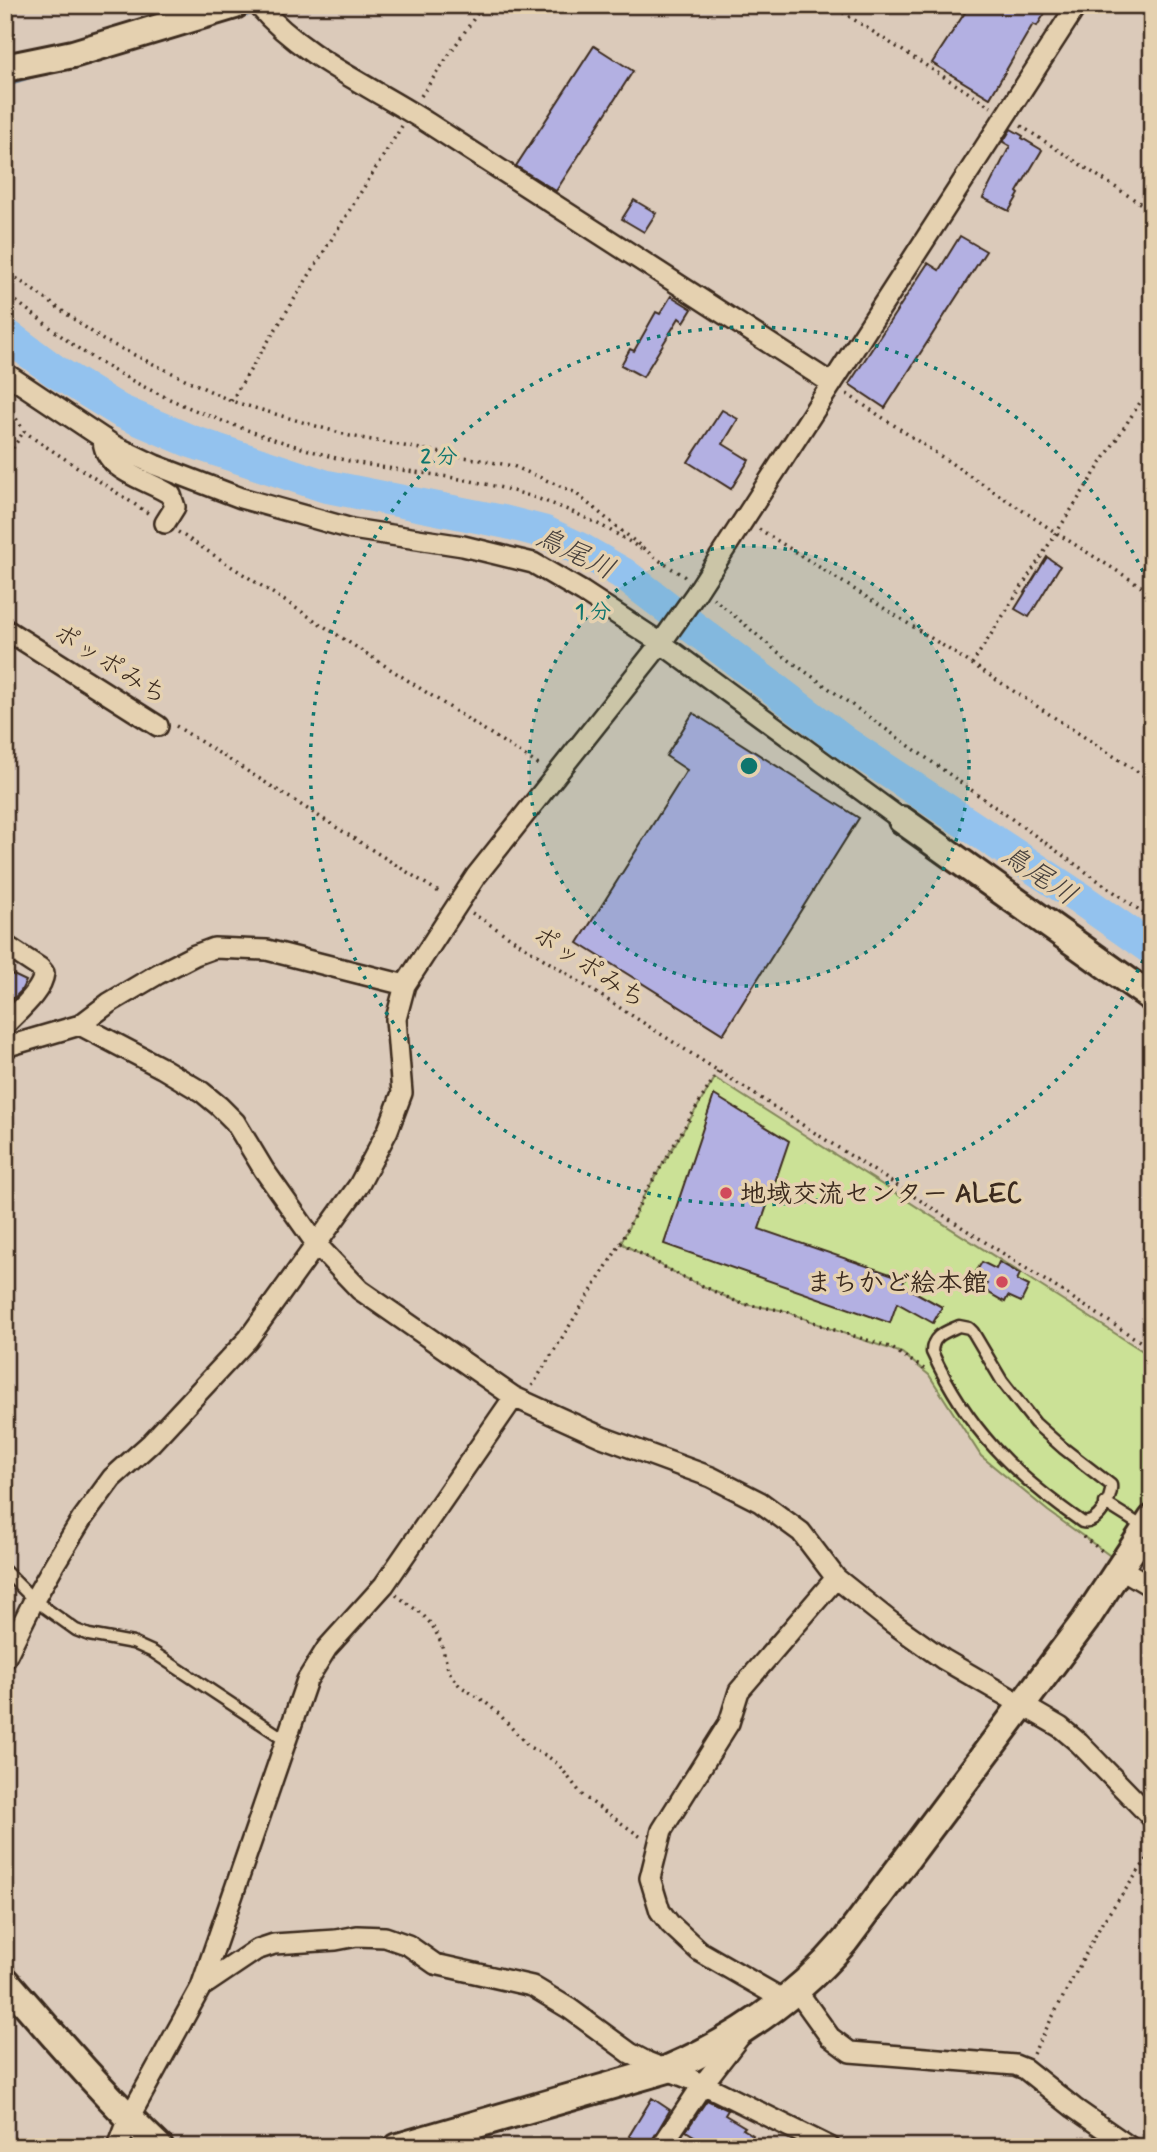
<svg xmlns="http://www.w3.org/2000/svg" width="1157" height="2152" font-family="Mynerve,'Klee One',sans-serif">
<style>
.green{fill:#cbe196;stroke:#83865a;stroke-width:2}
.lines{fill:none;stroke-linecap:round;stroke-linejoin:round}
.stream{stroke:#70859b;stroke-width:5}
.river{stroke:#93c2ee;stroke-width:33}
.building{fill:#b3b0e2;stroke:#3b2a1e;stroke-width:2}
.lane-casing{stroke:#3b2a1e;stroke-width:15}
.street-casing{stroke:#3b2a1e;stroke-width:24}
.secondary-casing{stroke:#3b2a1e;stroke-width:32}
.path{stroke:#3b2a1e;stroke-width:3.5;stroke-dasharray:2 5;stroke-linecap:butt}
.lane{stroke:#e5d1b0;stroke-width:10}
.street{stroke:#e5d1b0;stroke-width:19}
.secondary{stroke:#e5d1b0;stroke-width:26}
.ring{fill:none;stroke:#0f766e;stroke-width:3.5;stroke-dasharray:3.5 7}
.poi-dot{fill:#d1495b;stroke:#e5d1b0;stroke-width:2.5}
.labels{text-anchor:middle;stroke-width:7;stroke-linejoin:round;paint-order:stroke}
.street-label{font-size:26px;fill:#3b2a1e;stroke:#e5d1b0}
.poi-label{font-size:26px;font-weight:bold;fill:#3b2a1e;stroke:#e5d1b0;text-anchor:start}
.water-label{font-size:28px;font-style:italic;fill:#48413d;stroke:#e5d1b0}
.centre{fill:#0f766e;stroke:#e5d1b0;stroke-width:3.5}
.ring-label{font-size:21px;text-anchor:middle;font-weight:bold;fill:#0f766e;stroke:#e5d1b0;stroke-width:7;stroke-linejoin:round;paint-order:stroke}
</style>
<rect width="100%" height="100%" fill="#dbcaba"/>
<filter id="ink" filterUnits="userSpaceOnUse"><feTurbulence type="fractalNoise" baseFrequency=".0143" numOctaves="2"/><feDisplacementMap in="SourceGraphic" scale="14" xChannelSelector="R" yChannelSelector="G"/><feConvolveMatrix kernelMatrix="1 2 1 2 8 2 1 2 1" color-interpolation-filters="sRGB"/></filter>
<g filter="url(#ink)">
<path class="green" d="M715 1078 1152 1357V1495L1112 1557 1048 1511 981 1456 929 1375 902 1353 828 1328 786 1311 743 1304 733 1300 681 1276 621 1243 643 1197Z"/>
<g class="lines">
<path class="stream" d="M1130 5 1152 20
M236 17 257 11
M5 84 42 73"/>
<path class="river" d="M5 334 55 371 120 411 190 441 325 486 505 522 544 532 582 550 622 573 844 742 1075 895 1152 949"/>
</g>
<path class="building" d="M970 5H1050L1037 26 1033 24 990 98 932 63Z
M594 46 633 71 556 191 516 166Z
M1011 129 1023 136 1022 138 1042 150 1017 192 1019 194 1009 211 983 198 1010 146 1003 142Z
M634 200 656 213 644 232 622 219Z
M960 236 986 251 885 408 849 384 928 263 939 270Z
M671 296 692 309 684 322 679 318 643 377 621 365 630 349 634 351 656 312 660 314Z
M722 410 738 419 723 444 749 460 731 489 688 462Z
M1047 557 1060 566 1029 617 1015 609Z
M693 713 859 818 723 1034 578 943 687 770 666 756Z
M5 971 26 981 21 991 5 1007Z
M714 1095 789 1141 759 1229 905 1279 902 1285 942 1307 933 1323 897 1303 890 1323 664 1244Z
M982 1262 996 1269 999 1262 1020 1274 1017 1280 1029 1286 1021 1302 1008 1296 1005 1302 984 1290 987 1284 973 1277Z
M652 2098 670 2110 648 2147 629 2136Z
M707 2100 728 2110 725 2115 745 2127 743 2129 753 2135 745 2147H712L686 2131Z"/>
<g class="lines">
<defs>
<path id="lane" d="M959 1326 969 1328 973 1332 1002 1381 1035 1423 1063 1448 1111 1485C1113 1498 1097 1526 1082 1522 1013 1474 968 1430 932 1352 932 1335 946 1332 959 1326Z
M1105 1503 1145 1528
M5 1571 34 1600 76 1630 89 1635 133 1643 153 1652 286 1740"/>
<path id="street" d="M258 5C303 58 371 86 428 123 562 210 697 296 831 383
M5 373 113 445 155 465 241 498 352 529 463 546 533 563 583 592 661 643 902 820
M103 438C103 472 148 479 171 495L175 507 165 523
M5 629 158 726
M5 945 40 968 44 973C42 992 18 1011 5 1025
M80 1025 162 1068 202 1092 219 1106 235 1122 264 1170 317 1245 360 1290 514 1397 602 1437 711 1477 760 1502 801 1532 836 1578 891 1622 943 1659 1060 1727 1079 1743 1152 1818
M5 1047 80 1025 109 1003 158 974 195 955 214 948 267 950 405 985
M1120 1568 1152 1587
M5 1659 34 1600 55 1563 82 1519 112 1478 151 1443 248 1339 359 1185 388 1130 402 1093 396 1019 405 985 476 876 661 643 695 595 1077 5
M201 1987 256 1950 274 1944 336 1940 357 1936 385 1937 408 1945 435 1964 532 1986 570 2009 630 2053 647 2062 703 2084 830 2147
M797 1991 830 2037 850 2052 1015 2065 1025 2069 1074 2108 1130 2147
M786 2001 699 1951 670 1924 660 1911 650 1878 662 1830 729 1723 739 1691 836 1578
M118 2147 129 2118 201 1987 307 1680 327 1648 384 1585 514 1397
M661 2147 703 2084 741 2035"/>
<path id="secondary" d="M5 68 73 54 235 5
M902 820 1152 998
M5 1980C55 2037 104 2095 159 2147
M398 2147 668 2069C737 2039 796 1999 845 1941L1085 1621 1152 1519"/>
</defs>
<use href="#lane" class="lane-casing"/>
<use href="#street" class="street-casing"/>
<use href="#secondary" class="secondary-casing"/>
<path class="path" d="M679 5 700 9 708 5
M831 5 991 107
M421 96 483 5
M1021 126 1152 211
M5 270 103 340 231 401 350 436 513 466 574 492 654 557 685 577
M5 293C37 316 66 342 99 362 170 405 250 433 329 456 372 468 416 471 460 479 524 490 587 513 641 549
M847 394 1055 532 1152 593
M5 401 24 431 36 440 151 515
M231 401 402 126
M5 460 24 431
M759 529 972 664 1152 781
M178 532 542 767
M713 598 775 650 1152 919
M972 664 1152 384
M176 726 442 894
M472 913 1152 1349
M621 1243 681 1276 733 1300 743 1304 786 1311 828 1328 890 1347 924 1369
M532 1386 621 1243 643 1197 718 1071
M1083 1537 1105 1553
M396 1595 422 1614 432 1625 441 1642 448 1669 452 1677 460 1686 484 1701 499 1714 529 1747 547 1756 558 1764 583 1796 641 1837
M1033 2054 1102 1923 1152 1852"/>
<use href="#lane" class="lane"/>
<use href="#street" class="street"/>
<use href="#secondary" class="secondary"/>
</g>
</g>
<circle cx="749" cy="766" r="220" fill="#0f766e" fill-opacity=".12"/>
<g class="ring">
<circle cx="749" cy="766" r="220"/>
<path d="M1152 941A439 439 0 1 1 1152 591"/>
</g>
<g class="poi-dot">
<circle cx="726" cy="1193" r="7"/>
<circle cx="1002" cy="1282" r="7"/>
</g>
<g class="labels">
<g class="street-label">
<text transform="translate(111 663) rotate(32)" y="9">ポッポみち</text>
<text transform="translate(590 966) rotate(33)" y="9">ポッポみち</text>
</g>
<g class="poi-label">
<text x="740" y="1202">地域交流センター ALEC</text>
<text x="988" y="1291" text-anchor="end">まちかど絵本館</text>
</g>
<g class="water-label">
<text transform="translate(576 552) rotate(26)" y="10">鳥尾川</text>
<text transform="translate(1040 874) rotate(34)" y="10">鳥尾川</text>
</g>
</g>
<circle cx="749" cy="766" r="10" class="centre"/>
<g class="ring-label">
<text x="439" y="463">2 分</text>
<text x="593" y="618">1 分</text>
</g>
<rect width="1157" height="2152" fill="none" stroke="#e5d1b0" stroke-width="28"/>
<rect x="14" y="14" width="1129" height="2124" fill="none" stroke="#3b2a1e" stroke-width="2.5" filter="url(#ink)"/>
</svg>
